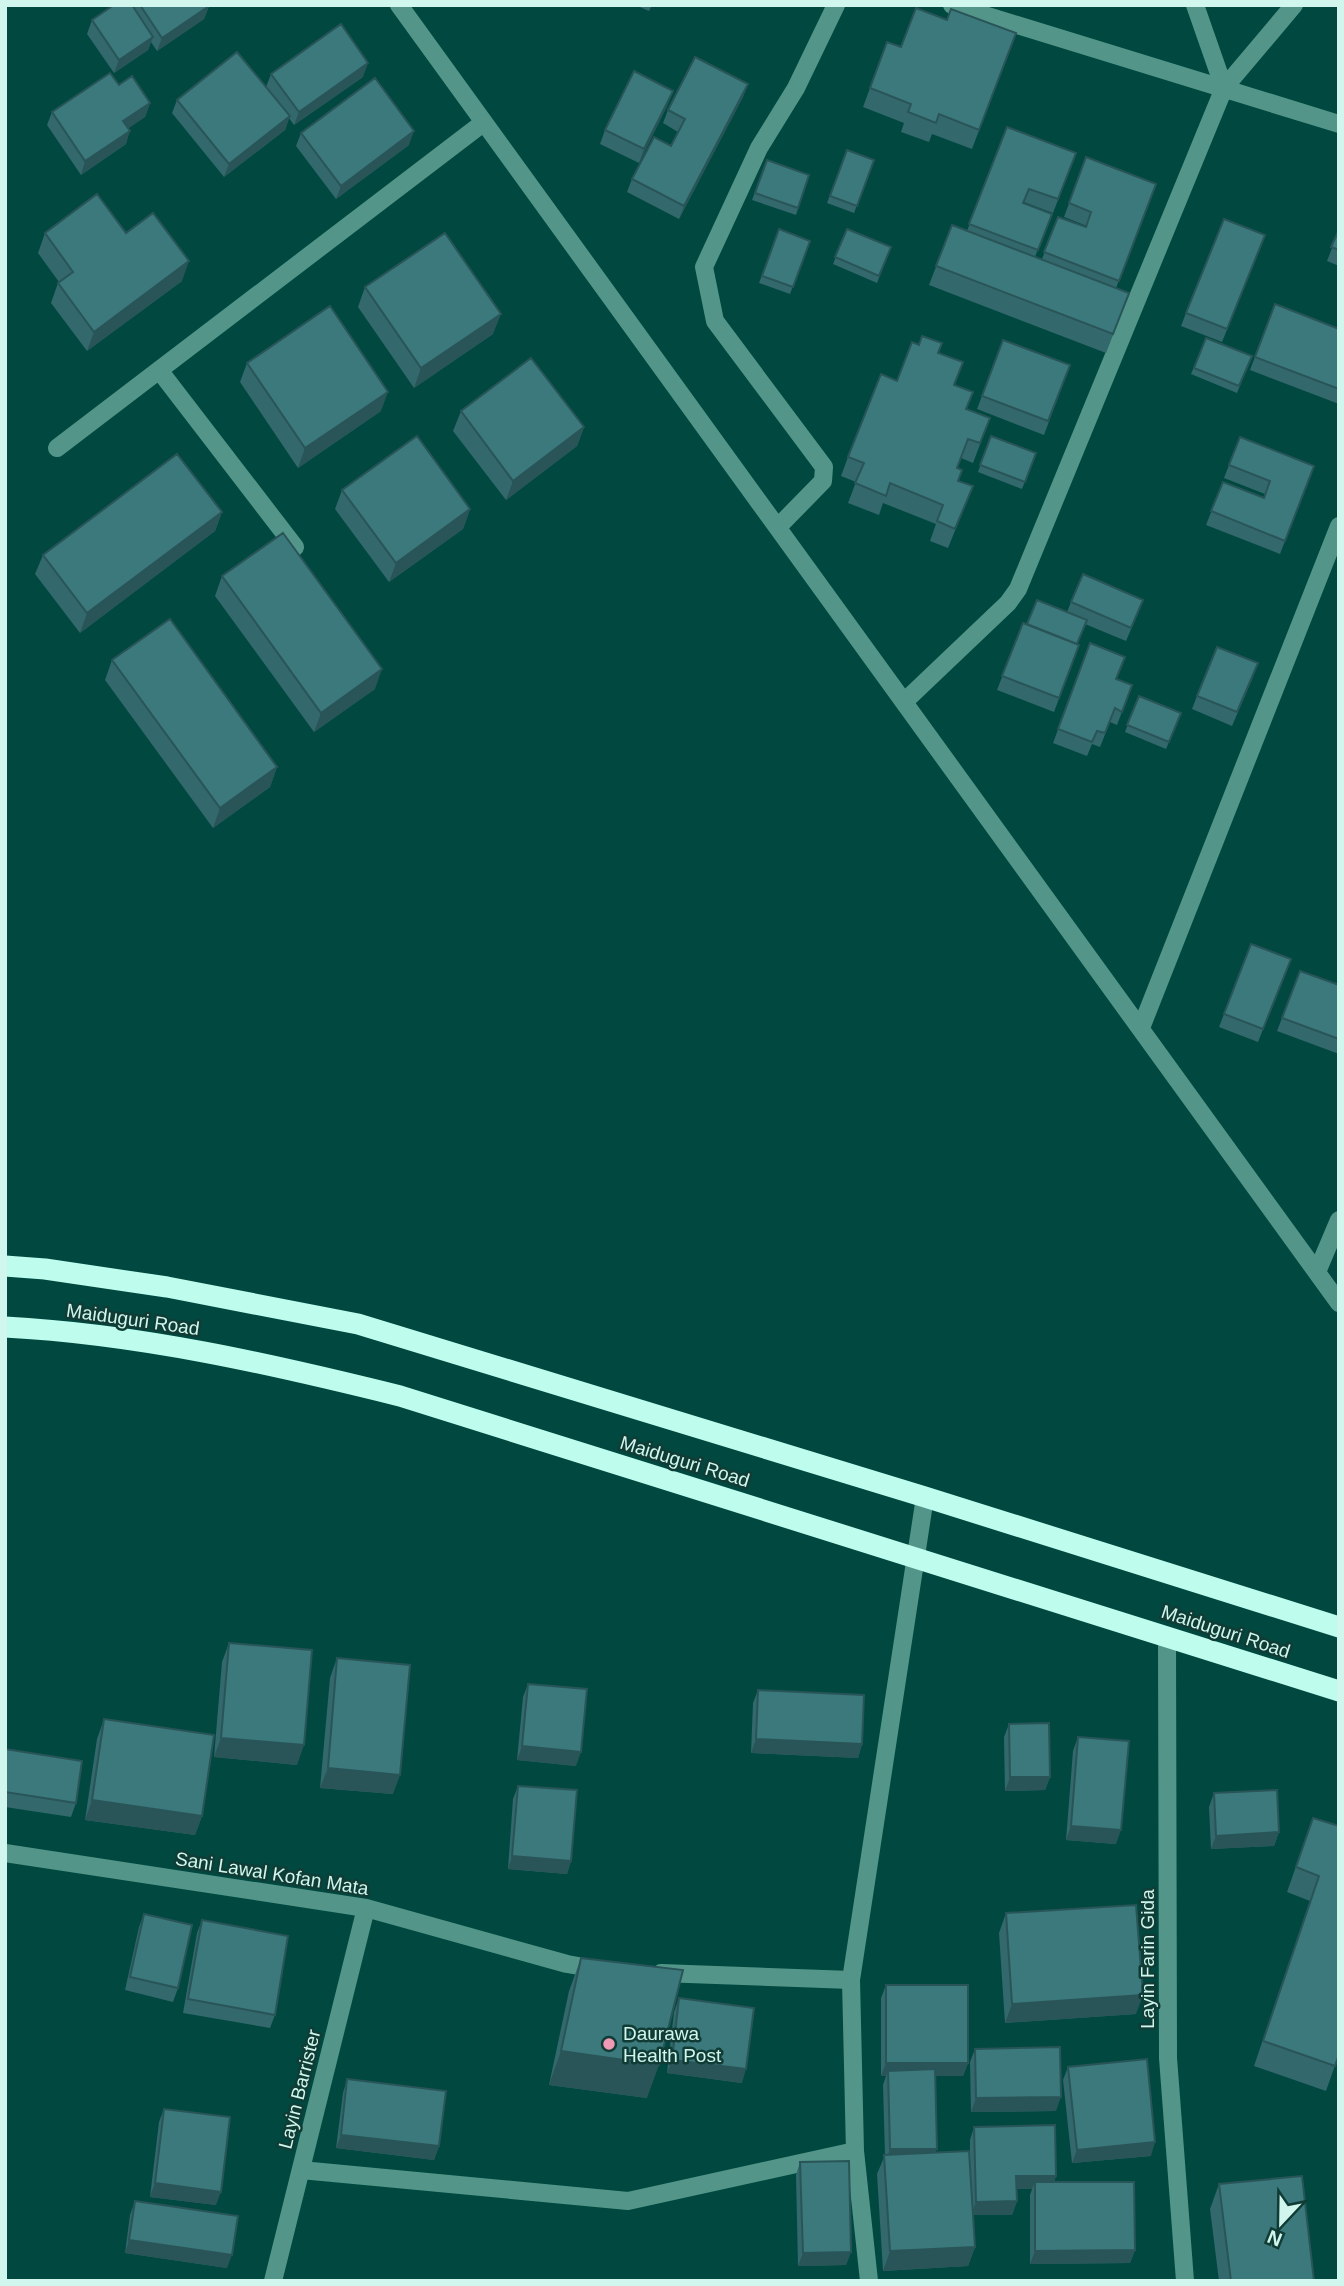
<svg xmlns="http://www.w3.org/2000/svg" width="1344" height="2286" font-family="Helvetica,sans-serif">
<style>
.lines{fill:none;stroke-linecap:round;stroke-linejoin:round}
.minor{stroke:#539689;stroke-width:18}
.highway{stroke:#befcee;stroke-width:21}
.wall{fill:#33686c}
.shaded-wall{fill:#295558}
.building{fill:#3b797d;stroke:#295558;stroke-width:2}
.poi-dot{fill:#f09ab5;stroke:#103c35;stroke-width:2.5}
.labels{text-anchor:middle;stroke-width:5;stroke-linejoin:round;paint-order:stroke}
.street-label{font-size:19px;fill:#d0f6ed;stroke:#103c35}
.poi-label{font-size:19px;fill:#d0f6ed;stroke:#103c35;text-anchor:start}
</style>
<rect width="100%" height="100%" fill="#014940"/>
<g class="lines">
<path class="minor" d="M399 5 1339 1303
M952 5 1339 124
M1195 5 1224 88
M159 370 295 547
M57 448 483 123
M778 527 823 481 824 467 715 321 704 267 759 148 796 88 836 5
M904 702 1008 603 1018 589 1224 88 1294 5
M1141 1028 1339 526
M1317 1272 1339 1220
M1167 1636 1168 2058 1185 2281
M5 1853 366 1908 567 1964 602 1970
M661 1973 851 1980
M301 2170 628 2201 855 2151
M273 2281 366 1908
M869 2281 855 2151 851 1980 925 1497"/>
<path class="highway" d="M5 1266 45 1269 167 1287 358 1324 925 1497 1339 1627
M5 1327C139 1334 271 1364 400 1396L1339 1691"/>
</g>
<path class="wall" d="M114 5H209V6L204 19 157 51 151 42 148 50 114 73 87 34 92 20Z
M635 5H652L649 11Z
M947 20 1016 33 972 149 932 134 929 142 901 132 904 123 863 107 887 42 901 47Z
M271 74 363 77 294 125 289 118 285 130 224 177 172 113 177 100 266 87Z
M748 84 743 97 679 219 627 192 632 179 671 146 678 132 663 123 668 110Z
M119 85 150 103 145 117 128 128 126 144 81 175 47 125 52 112Z
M668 104 639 163 600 144 605 130Z
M1007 127 1076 153 1053 213 1024 202V203L1052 214 1035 257 1042 259 1058 217 1086 227 1087 226 1064 217 1086 157 1156 184 1116 288 1129 293 1106 353 929 285 952 225 967 231Z
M301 133 409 145 336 199 296 146Z
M847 150 874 160 854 213 827 203Z
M767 160 809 175 796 215 752 200Z
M779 229 810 241 790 294 759 283Z
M847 229 891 247 877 283 833 264Z
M1339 230V266L1327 261Z
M45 233H126L182 281 87 351 51 303 58 283 59 282 38 253Z
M1260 249 1222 342 1181 326 1186 313Z
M365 287 493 334 414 388 358 307Z
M1275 304 1339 329V404L1250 370Z
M1206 338 1252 356 1237 393 1191 374Z
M1003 340 1070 365 1044 435 977 409Z
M938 353 967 409 990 418 973 463 961 458 957 468 959 481 965 506 948 548 930 541 936 524 883 503 879 515 848 503 856 482 841 476 848 457 897 381Z
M247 363 381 411 298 468 240 382Z
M461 411 584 427 577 446 506 500 453 431Z
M991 436 1036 453 1022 489 978 472Z
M1240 437 1314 466 1280 554 1206 525 1223 482 1264 498 1265 494 1224 478Z
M342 490 470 509 463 529 389 582 335 509Z
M222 512 215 531 80 633 35 574 43 555Z
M222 576 375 689 314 732 215 596Z
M1071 602 1138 613 1126 641 1085 624 1077 644 1079 645 1054 712 997 690 1023 623 1027 624 1067 612Z
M1090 643 1117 679 1132 685 1117 725 1110 722 1100 747 1092 744 1087 756 1053 743Z
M112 660 277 767 270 787 213 828 105 680Z
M1253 677 1232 726 1192 709 1197 696Z
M1139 696 1181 713 1166 749 1125 732Z
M1251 944 1291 959 1258 1042 1219 1027Z
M1300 971 1339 985V1054L1277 1031Z
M229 1643 297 1765 214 1757 222 1662Z
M337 1658 393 1794 320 1788 330 1678Z
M528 1684 576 1766 517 1760 523 1697Z
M758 1690 862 1744 858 1758 751 1753 753 1703Z
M104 1719 202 1816 195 1835 85 1820 97 1739Z
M1009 1724 1050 1777 1045 1790 1005 1791 1004 1737Z
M1078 1737 1116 1844 1066 1840 1073 1751Z
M5 1749 76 1803 71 1817 5 1807Z
M518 1786 571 1861 567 1874 508 1869 513 1799Z
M1214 1793 1279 1832 1274 1846 1211 1849 1209 1807Z
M1313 1818 1339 2054 1326 2091 1254 2066 1310 1901 1287 1892Z
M1006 1913 1136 2014 1005 2023 999 1933Z
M144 1914 178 1988 173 2002 125 1990 139 1927Z
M202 1920 275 2015 270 2028 183 2013 197 1933Z
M581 1958 647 2098 549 2085 569 1991Z
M886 1985 968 2063 963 2076H935L936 2152 970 2159V2140L974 2127 1056 2176 1054 2182 1135 2250 1130 2263 1030 2264V2195L1032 2189H1017V2201L1012 2215H973L975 2247 968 2266 883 2271 877 2174 885 2155 883 2085 886 2076H881V1998Z
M679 1998 742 2083 667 2073 674 2012Z
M975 2049 1056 2111 971 2112 970 2062Z
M1068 2067 1151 2156 1072 2163 1063 2080Z
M347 2079 439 2146 434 2160 336 2148 343 2093Z
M164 2109 216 2205 150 2197 159 2122Z
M800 2162 851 2252 846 2265 798 2266 796 2175Z
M1219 2184 1314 2281H1219L1210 2209Z
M135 2201 227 2268 125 2253 130 2215Z"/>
<path class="shaded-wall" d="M209 6 204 19 157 51 162 38Z
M153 37 148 50 114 73 119 60Z
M368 63 363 77 294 125 299 112Z
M748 84 743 97 679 219 684 206Z
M673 91 668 104 639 163 644 149Z
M150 103 145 117 119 135 123 121Z
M290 116 285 130 224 177 229 164Z
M130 131 126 144 81 175 85 161Z
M414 131 409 145 336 199 341 186Z
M189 261 182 281 87 351 94 332Z
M501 314 493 334 414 388 421 368Z
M388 392 381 411 298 468 305 448Z
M584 427 577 446 506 500 513 481Z
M470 509 463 529 389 582 396 563Z
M222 512 215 531 80 633 87 613Z
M382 669 375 689 314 732 321 713Z
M277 767 270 787 213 828 220 808Z
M221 1738 304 1745 297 1765 214 1757Z
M756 1739 862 1744 858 1758 751 1753Z
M522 1746 581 1752 576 1766 517 1760Z
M328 1768 400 1775 393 1794 320 1788Z
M1010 1777H1050L1045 1790 1005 1791Z
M92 1800 202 1816 195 1835 85 1820Z
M1071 1826 1121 1830 1116 1844 1066 1840Z
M1279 1832 1274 1846 1211 1849 1216 1836Z
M512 1856 571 1861 567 1874 508 1869Z
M1143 1995 1136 2014 1005 2023 1012 2004Z
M561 2051 659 2065 647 2098 549 2085Z
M672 2060 746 2069 742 2083 667 2073Z
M886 2063H968L963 2076H888V2071L886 2076H881Z
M1061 2097 1056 2111 971 2112 976 2098Z
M341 2135 439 2146 434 2160 336 2148Z
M1155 2142 1151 2156 1072 2163 1077 2150Z
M890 2149H937L932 2162 885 2163Z
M1016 2176H1056L1051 2189 1035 2182 1032 2189H1011Z
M155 2183 221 2192 216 2205 150 2197Z
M1017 2201 1012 2215H971L976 2202Z
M129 2240 232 2255 227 2268 125 2253Z
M975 2247 968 2266 883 2271 890 2251Z
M1135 2250 1130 2263 1030 2264 1035 2251Z
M851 2252 846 2265 798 2266 803 2253Z"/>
<path class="building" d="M114 5H132L153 37 119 60 92 20Z
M140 5H209V6L162 38Z
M916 8 947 20 951 9 1016 33 979 130 939 114 936 123 908 112 911 104 870 88 887 42 901 47Z
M341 24 368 63 299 112 271 74Z
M237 52 290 116 229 164 177 100Z
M695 57 748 84 684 206 632 179 654 137 671 146 685 119 668 110Z
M634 71 673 91 644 149 605 130Z
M110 73 119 85 132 76 150 103 123 121 130 131 85 161 52 112Z
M375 78 414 131 341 186 301 133Z
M1007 127 1076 153 1058 199 1029 189 1023 203 1052 214 1038 250 969 224Z
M847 150 874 160 857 206 830 196Z
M1086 157 1156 184 1119 281 1044 252 1058 217 1086 227 1091 212 1069 203Z
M767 160 809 175 798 208 755 193Z
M97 194 126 233 153 213 189 261 94 332 58 283 73 272 45 233Z
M1224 219 1265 235 1227 329 1186 313Z
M952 225 1129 293 1113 334 936 266Z
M779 229 810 241 793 287 762 276Z
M847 229 891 247 879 276 835 257Z
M1339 230V250L1331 247Z
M445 233 501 314 421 368 365 287Z
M1275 304 1339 329V389L1255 357Z
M330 306 388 392 305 448 247 363Z
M922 336 942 343 938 353 963 362 954 385 973 392 966 409 990 418 980 443 968 439 957 468 962 470 958 481 973 486 955 529 937 521 943 505 890 483 886 496 855 483 864 463 848 457 881 374 897 381 912 342 919 345Z
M1206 338 1252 356 1239 386 1194 368Z
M1003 340 1070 365 1048 421 982 396Z
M531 358 584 427 513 481 461 411Z
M417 436 470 509 396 563 342 490Z
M991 436 1036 453 1025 482 980 465Z
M1240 437 1314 466 1285 541 1211 511 1223 482 1264 498 1270 481 1229 465Z
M177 454 222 512 87 613 43 555Z
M283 533 382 669 321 713 222 576Z
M1083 574 1143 600 1131 628 1071 602Z
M1037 600 1087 620 1077 644 1027 624Z
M170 619 277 767 220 808 112 660Z
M1023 623 1079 645 1059 698 1002 676Z
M1090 643 1125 657 1116 679 1132 685 1122 712 1115 708 1105 733 1097 731 1092 742 1058 729Z
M1217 647 1258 663 1237 712 1197 696Z
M1139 696 1181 713 1169 742 1127 725Z
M1251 944 1291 959 1263 1029 1224 1014Z
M1300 971 1339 985V1039L1282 1018Z
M229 1643 312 1650 304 1745 221 1738Z
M337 1658 410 1665 400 1775 328 1768Z
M528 1684 587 1689 581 1752 522 1746Z
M758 1690 864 1695 862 1744 756 1739Z
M104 1719 214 1735 202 1816 92 1800Z
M1049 1723 1050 1777H1010L1009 1724Z
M1078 1737 1129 1741 1121 1830 1071 1826Z
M5 1749 82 1761 76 1803 5 1792Z
M518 1786 577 1790 571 1861 512 1856Z
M1277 1790 1279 1832 1216 1836 1214 1793Z
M1313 1818 1339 1826V2054L1335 2066 1263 2041 1319 1876 1296 1867Z
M1136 1905 1143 1995 1012 2004 1006 1913Z
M144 1914 192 1925 178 1988 130 1977Z
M202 1920 288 1936 275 2015 188 1999Z
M581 1958 683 1970 659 2065 561 2051Z
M886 1985H968V2063H886Z
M679 1998 754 2008 746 2069 672 2060Z
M1060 2047 1061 2097 976 2098 975 2049Z
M1147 2059 1155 2142 1077 2150 1068 2067Z
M935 2069 937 2149H890L888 2071Z
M347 2079 446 2091 439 2146 341 2135Z
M164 2109 230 2117 221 2192 155 2183Z
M1055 2125 1056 2176H1016L1017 2201 976 2202 974 2127Z
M969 2151 975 2247 890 2251 884 2155Z
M849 2161 851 2252 803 2253 800 2162Z
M1302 2176 1314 2281H1231L1219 2184Z
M1035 2182H1134L1135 2250 1035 2251Z
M135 2201 238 2216 232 2255 129 2240Z"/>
<circle class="poi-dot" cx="609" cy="2044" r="7"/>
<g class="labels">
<g class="street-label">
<text transform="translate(133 1319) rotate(8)" y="7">Maiduguri Road</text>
<text transform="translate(685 1461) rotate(17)" y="7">Maiduguri Road</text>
<text transform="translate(1226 1631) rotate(18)" y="7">Maiduguri Road</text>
<text transform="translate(272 1873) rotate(9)" y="7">Sani Lawal Kofan Mata</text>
<text transform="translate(1147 1959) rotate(-90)" y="7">Layin Farin Gida</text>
<text transform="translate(299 2089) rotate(-76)" y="7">Layin Barrister</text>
</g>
<g class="poi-label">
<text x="623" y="2040">Daurawa<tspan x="623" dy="22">Health Post</tspan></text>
</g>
</g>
<rect width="1344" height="2286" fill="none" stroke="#d0f6ed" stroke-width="14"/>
<g transform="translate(1281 2223) rotate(202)" stroke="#103c35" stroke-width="5" paint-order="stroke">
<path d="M0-5L12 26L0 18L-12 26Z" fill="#d0f6ed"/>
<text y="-10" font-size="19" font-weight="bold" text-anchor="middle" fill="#d0f6ed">N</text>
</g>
</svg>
